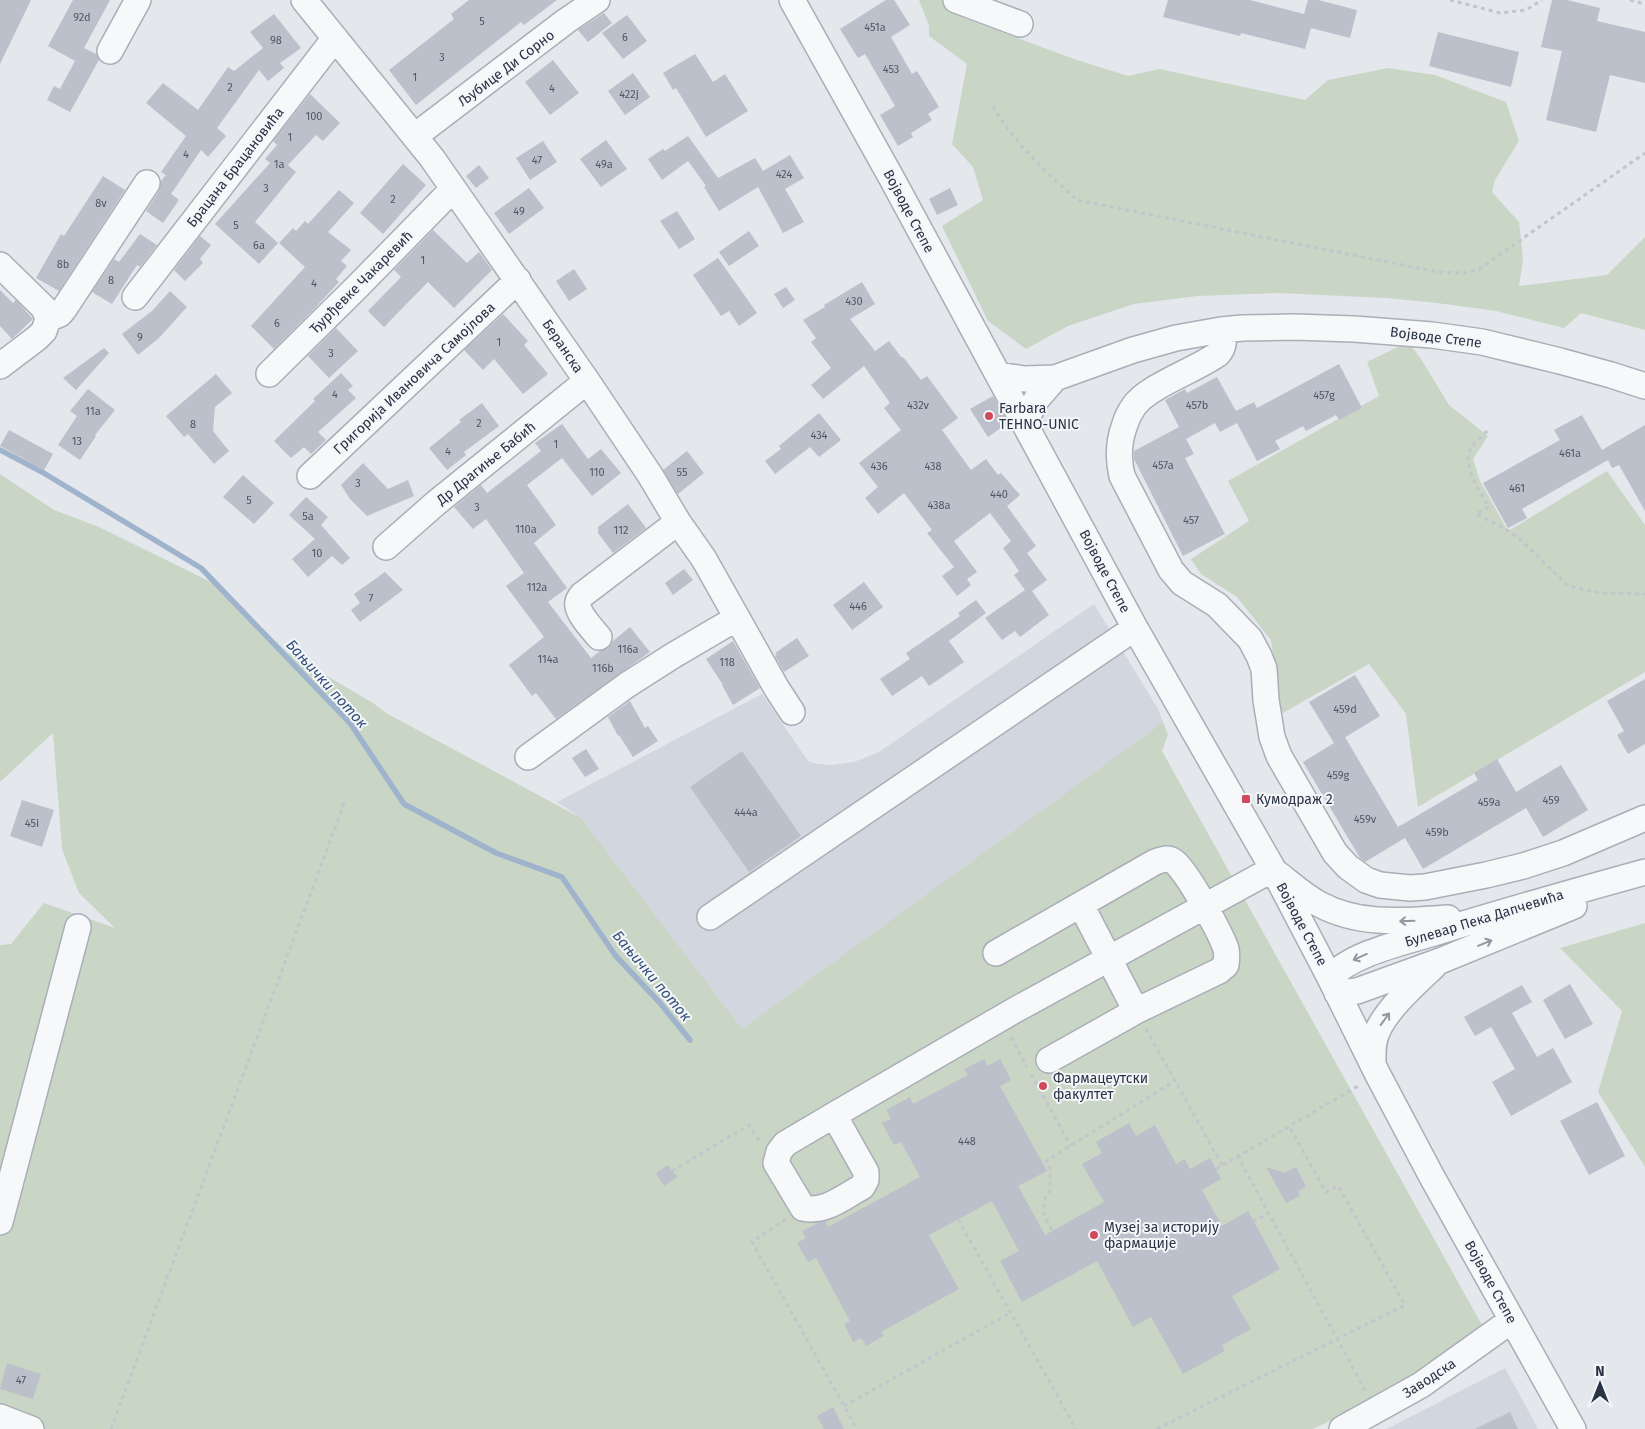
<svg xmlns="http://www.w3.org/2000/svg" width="1645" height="1429" font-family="'Fira Sans',sans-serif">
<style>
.built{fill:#d2d6de}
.green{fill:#c9d6c5}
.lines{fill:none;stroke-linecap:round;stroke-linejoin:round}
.stream{stroke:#9fb4cc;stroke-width:5.5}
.building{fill:#bbc0ca}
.minor-casing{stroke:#a9aeb7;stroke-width:28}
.path{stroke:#c2c5cb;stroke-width:3;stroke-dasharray:4 4;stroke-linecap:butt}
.minor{stroke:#f7f8fa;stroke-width:25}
.oneway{stroke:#9196a0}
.poi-dot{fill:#d1495b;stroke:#f4f6f9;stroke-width:2}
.labels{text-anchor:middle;stroke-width:4;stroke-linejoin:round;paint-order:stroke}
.number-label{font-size:11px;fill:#4f5766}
.street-label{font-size:14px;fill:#2b3445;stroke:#f4f6f9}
.poi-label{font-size:14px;fill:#2b3445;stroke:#f4f6f9;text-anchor:start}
.water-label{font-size:15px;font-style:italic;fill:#34527a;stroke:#f4f6f9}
</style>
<rect width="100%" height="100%" fill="#e4e7ec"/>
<path class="built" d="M1094 604 1158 709 1163 722 742 1030 581 818 557 802 762 694 808 761 817 764 831 765 854 762 879 752Z
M1505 1368 1538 1429H1387Z"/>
<path class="green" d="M919 0H951L961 17 1077 60 1128 76 1159 69 1305 100 1328 80 1388 68 1435 75 1506 102 1519 141 1495 180 1492 192 1519 222 1523 259 1519 286 1607 275 1645 237V330L1581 313 1564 328 1496 311 1437 303 1387 298 1279 293 1197 296 1134 304 1068 326 1026 349 988 321 942 226 983 200 973 167 952 144 967 64 929 36V26Z
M1408 342 1421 359 1449 405 1488 436 1473 459 1480 481 1508 531 1607 471 1645 525V672L1418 807 1406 714 1369 664 1281 714 1271 640 1237 597 1201 574 1191 559 1249 521 1228 481 1379 396 1367 362Z
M0 474 54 510 99 527 217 585 288 653 373 703 386 713 581 818 742 1029 1163 722 1168 735 1162 751 1482 1325 1397 1389 1313 1429H0V945L11 944 44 903 115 928 79 893 62 849 53 733 0 782Z
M1645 923V1167L1598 1092 1622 1011 1560 948Z"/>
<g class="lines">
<path class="stream" d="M0 450 42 472 201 568 350 723 404 804 496 853 562 877 615 955 660 1003 690 1040"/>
</g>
<path class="building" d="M0 0H31L0 64Z
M73 0H110L84 48 96 54 99 60 70 112 47 100 54 86 60 89 75 61 48 46Z
M469 0H557L524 25 521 22 416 105 389 70 454 19 451 14Z
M886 0H894L910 25 891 37 912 74 917 71 939 107 928 114 932 120 911 133 913 137 898 146 880 115 895 106 865 54 858 58 840 29Z
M1168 0H1250L1304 14 1308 0H1318L1357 10 1350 38 1311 28 1305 49 1241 33 1240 36 1163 17Z
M1552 0H1567L1600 8 1597 21 1645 32V83L1610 75 1596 132 1546 120 1562 51 1541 47Z
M604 13 612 23 588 42 578 30Z
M274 14 301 48 280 63 284 68 268 81 259 70 217 128 226 136 208 157 201 150 171 194 179 200 163 223 146 211 159 191 161 181 166 175 161 172 186 136 146 103 163 83 198 110 228 67 234 71 263 48 250 32Z
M627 15 647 41 623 59 602 33Z
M1438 32 1519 52 1511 87 1429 66Z
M695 54 713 82 725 74 748 111 706 137 676 88 673 90 663 73Z
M553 60 579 93 550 115 525 82Z
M633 73 650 97 625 115 608 91Z
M310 94 340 123 323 141 316 135 288 165 296 172 255 222 278 243 259 264 215 224 270 163 265 159 277 145 273 141Z
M688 136 718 178 755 158 763 171 790 155 804 178 785 189 804 222 783 233 758 187 719 211 704 187 706 186 688 161 662 180 648 159 663 149 665 151Z
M606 140 627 169 601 187 580 159Z
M543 141 557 162 530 180 516 158Z
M403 164 426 185 383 234 360 213Z
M479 165 489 178 476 188 466 176Z
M103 176 125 190 59 291 36 278 61 234 64 236Z
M529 188 544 208 509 234 494 213Z
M950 188 958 205 937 215 929 199Z
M339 190 354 203 328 232 351 250 341 261 347 266 336 279 339 282 316 307 274 349 251 326 305 267 279 243 293 228 296 231 305 221 308 224Z
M677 211 695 239 679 249 660 221Z
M433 230 467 263 479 252 492 270 454 308 428 282 384 327 368 311 401 277 394 270Z
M749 231 759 246 729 266 719 252Z
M140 234 157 245 140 267 137 265 112 304 92 292 114 259 119 262Z
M200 236 211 245 200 259 203 263 185 281 174 270Z
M718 258 757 313 739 326 729 311 721 316 693 275Z
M574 269 587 289 569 301 556 281Z
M862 282 875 304 850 319 875 351 889 341 902 358 903 357 921 380 927 376 958 418 942 430 971 470 986 459 998 475 1001 473 1020 495 1007 506 1036 546 1027 553 1047 580 1032 591 1049 615 1020 637 1015 631 1002 640 985 618 1025 590 1014 575 1019 571 1003 548 1011 541 990 513 954 541 977 572 967 579 971 585 957 596 942 576 954 567 927 533 932 530 904 493 878 514 865 498 878 487 859 463 901 430 884 408 890 403 864 366 823 399 811 385 831 368 811 342 816 338 803 320 825 307 824 305Z
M786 287 795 300 783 308 774 294Z
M0 290 13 303 16 300 33 319 12 339 0 326Z
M170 291 187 307 159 338 138 355 122 334 152 311Z
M503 314 528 341 524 345 548 374 523 394 494 359 483 370 464 350Z
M336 328 358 351 329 378 308 356Z
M104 348 109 353 76 390 63 378Z
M1339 364 1362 408 1339 420 1336 415 1306 431 1303 426 1275 441 1280 449 1257 461 1237 423 1220 432 1215 423 1186 439 1194 454 1185 458 1225 534 1183 556 1134 459V451L1179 427 1165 400 1185 389 1187 393 1217 377 1236 411 1254 402 1257 408Z
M341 373 353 386 348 390 356 398 318 432 326 440 311 454 304 447 291 458 274 441 315 401 313 399Z
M216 374 232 393 215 407 213 431 229 451 214 464 188 434 184 437 166 416Z
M88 389 115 410 95 435 96 436 80 460 58 445 77 416 70 411Z
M993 396 1008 423 988 437 970 409Z
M482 403 499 426 464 452 466 455 447 470 429 448 461 422 459 420Z
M819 413 841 440 819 457 810 447 775 474 765 461 781 449 779 446Z
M1582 415 1602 450 1645 425V511L1619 465 1612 468 1608 460 1522 509 1527 518 1508 528 1483 483 1560 440 1554 430Z
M562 424 588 459 601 449 621 473 592 496 562 458 527 485 556 525 534 543 567 588 548 602 591 658 600 651 608 648 613 641 630 627 650 652 556 719 536 693 532 696 509 665 544 637 506 586 524 573 486 519 473 529 454 507 481 485 487 493 541 451 535 443Z
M9 430 53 454 44 470 0 446Z
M687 451 704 473 678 494 663 470Z
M363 463 388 489 408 480 414 496 367 516 350 499 341 485Z
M243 475 274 503 254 524 223 497Z
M306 497 328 517 321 525 350 558 342 565 332 556 308 577 292 559 315 539 289 515Z
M628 504 646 528 613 553 598 533V527Z
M684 569 693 580 673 595 665 583Z
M385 572 403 590 360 622 351 610 360 603 354 594Z
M864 582 883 607 852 630 833 605Z
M976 600 986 613 949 641 964 662 929 686 922 676 892 696 880 679 910 659 906 653 960 616 958 613Z
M797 638 809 656 784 672 775 656 777 655 775 653Z
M733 641 760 688 733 705 722 685H723L706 659Z
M1355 675 1380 716 1344 738 1345 737 1398 827 1478 780 1474 773 1497 759 1516 792 1561 765 1588 810 1543 837 1526 808 1423 869 1405 838 1365 862 1360 858 1303 762 1334 743 1309 702Z
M1645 679V744L1628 754 1617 735 1624 731 1607 701Z
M630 701 645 728 648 726 658 741 633 757 619 735 618 736 608 717Z
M586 749 599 769 585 777 572 758Z
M742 751 801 836 749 872 690 787Z
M22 800 54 810 42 847 10 836Z
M1570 984 1593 1024 1565 1039 1543 1000Z
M1522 985 1532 1002 1512 1013 1537 1057 1553 1048 1572 1082 1511 1116 1492 1082 1515 1069 1491 1027 1475 1036 1464 1017Z
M984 1059 988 1066 1000 1059 1011 1080 1000 1086 1047 1171 1018 1186 1045 1235 1104 1202 1082 1164 1102 1153 1096 1142 1129 1123 1136 1136 1155 1125 1176 1164 1185 1159 1190 1169 1210 1158 1221 1179 1202 1190 1222 1226 1248 1211 1280 1269 1232 1296 1251 1329 1222 1345 1225 1351 1183 1374 1151 1317 1133 1327 1097 1261 1022 1302 1000 1261 1019 1251 992 1201 929 1235 959 1289 881 1332 884 1336 866 1346 861 1338 853 1342 844 1324 850 1321 816 1258 808 1262 797 1243 806 1238 802 1231 818 1223 825 1221 828 1227 920 1177 901 1142 894 1145 882 1123 891 1119 886 1110 910 1097 913 1104 968 1075 964 1069Z
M1597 1102 1625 1156 1589 1175 1560 1121Z
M668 1165 677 1177 664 1186 656 1173Z
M1266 1167 1284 1173 1296 1167 1306 1187 1298 1191 1300 1196 1286 1203Z
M7 1363 41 1374 33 1399 0 1389Z
M833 1407 844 1429H824L817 1416Z
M1510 1412 1518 1429H1475Z"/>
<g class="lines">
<defs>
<path id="minor" d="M304 0 432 158 587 381 650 475 678 522 704 559 777 689 792 712
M792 0 891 177 1135 628 1273 869 1330 978 1378 1075 1432 1177 1573 1429
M956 0 1020 24
M110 51 138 0
M415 136 566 21 597 0
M0 265 44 308 48 319 44 331 37 338 0 366
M135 297 335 38
M48 319 60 314 64 309 147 183
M1221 330C1224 340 1225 346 1218 354 1196 370 1148 386 1134 406 1129 413 1126 420 1124 427 1118 444 1118 459 1122 476L1171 570 1182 583 1217 605 1250 639 1259 656 1264 669 1266 700 1272 737 1279 756 1335 853 1348 867 1366 880 1380 885 1410 888 1425 887 1486 875 1523 866 1563 853 1645 818
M269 374 357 287 453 189
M998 375 1024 379 1055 378
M1025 422 1036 400 1055 378 1133 350 1176 338 1221 330 1243 328 1294 327 1354 329 1432 335 1482 342 1560 361 1611 375 1645 386
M310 476 518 280
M386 547 436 503 587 381
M599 637C593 630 575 611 578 602 578 600 581 596 582 595L678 522
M528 757 627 685 674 655 737 618
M1278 874C1291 884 1304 896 1319 904 1360 926 1403 921 1448 918
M1081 905 1136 1011
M710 917 1135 628
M996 953 1155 862C1161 860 1167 857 1173 861 1185 867 1221 934 1226 949 1227 955 1227 959 1226 965L1219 971 1136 1011 1049 1060
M1330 978C1351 953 1406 942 1437 932 1506 911 1576 891 1645 872
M1337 993 1357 991 1440 961 1574 906
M1373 1065C1373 1053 1372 1041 1378 1030 1387 1009 1416 983 1433 967
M834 1115 866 1172V1180L862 1187C843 1197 825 1213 803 1208L776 1163 779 1152 785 1144 834 1115 1015 1010 1273 869
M0 1222 78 927
M0 1417 31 1429
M1342 1429 1421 1385 1512 1320"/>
</defs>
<use href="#minor" class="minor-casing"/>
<path class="path" d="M1450 0 1500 13 1526 10 1542 0
M1630 0 1645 4
M993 106C1012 141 1048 174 1077 200L1438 272 1466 273 1479 269 1645 153
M1487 431C1482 437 1474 442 1471 448 1461 465 1481 493 1489 507L1476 514 1504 528 1519 538 1568 586 1601 593 1645 594
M1146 1029 1222 1165
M1011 1037 1027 1067
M1031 1074 1071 1146
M1237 1155 1366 1392
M1216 1169 1360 1085
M672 1171 749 1125 761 1143
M786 1219 752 1242 857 1429
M958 1219 1076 1429
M1253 1222 1269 1213
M1052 1230 1044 1214V1200L1050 1190V1168L1046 1161 1175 1081
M844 1406 1010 1313
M111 1429 345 801
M1157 1429 1405 1305 1338 1186 1326 1192 1289 1126"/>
<use href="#minor" class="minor"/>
</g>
<defs><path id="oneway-shaft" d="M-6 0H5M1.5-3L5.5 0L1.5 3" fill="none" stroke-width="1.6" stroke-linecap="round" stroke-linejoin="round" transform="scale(1.25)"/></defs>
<g class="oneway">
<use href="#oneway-shaft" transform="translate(1407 921) rotate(178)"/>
<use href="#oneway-shaft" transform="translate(1485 943) rotate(-22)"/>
<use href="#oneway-shaft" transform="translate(1360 957) rotate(156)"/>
<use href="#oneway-shaft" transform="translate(1385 1019) rotate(-54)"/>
</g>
<g class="poi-dot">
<circle cx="989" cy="416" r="5"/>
<rect x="1241" y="794" width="10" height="10" rx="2.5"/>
<circle cx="1043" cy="1086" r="5"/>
<circle cx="1094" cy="1235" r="5"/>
</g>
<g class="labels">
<g class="number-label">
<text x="82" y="21">92d</text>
<text x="482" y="25">5</text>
<text x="875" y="31">451a</text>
<text x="625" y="41">6</text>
<text x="276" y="44">98</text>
<text x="442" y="61">3</text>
<text x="891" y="73">453</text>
<text x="415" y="81">1</text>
<text x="230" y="91">2</text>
<text x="552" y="92">4</text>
<text x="629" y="98">422j</text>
<text x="314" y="120">100</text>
<text x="290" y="141">1</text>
<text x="186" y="158">4</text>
<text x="537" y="164">47</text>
<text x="279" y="168">1a</text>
<text x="604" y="168">49a</text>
<text x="784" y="178">424</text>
<text x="266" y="192">3</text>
<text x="393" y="203">2</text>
<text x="101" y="207">8v</text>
<text x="519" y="215">49</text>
<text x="236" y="229">5</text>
<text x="259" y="249">6a</text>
<text x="423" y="264">1</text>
<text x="63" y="268">8b</text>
<text x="111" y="284">8</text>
<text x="314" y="287">4</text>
<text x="854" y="305">430</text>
<text x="277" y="327">6</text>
<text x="140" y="341">9</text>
<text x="499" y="346">1</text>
<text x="331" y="357">3</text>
<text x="335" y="398">4</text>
<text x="1324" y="399">457g</text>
<text x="918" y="409">432v</text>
<text x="1197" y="409">457b</text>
<text x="93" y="415">11a</text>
<text x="479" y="427">2</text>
<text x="193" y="428">8</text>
<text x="819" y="439">434</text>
<text x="77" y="445">13</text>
<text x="556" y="448">1</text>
<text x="448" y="455">4</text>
<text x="1570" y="457">461a</text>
<text x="1163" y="469">457a</text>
<text x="879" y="470">436</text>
<text x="933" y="470">438</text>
<text x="597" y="476">110</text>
<text x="682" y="476">55</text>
<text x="358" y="487">3</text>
<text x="1517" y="492">461</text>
<text x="999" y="498">440</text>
<text x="249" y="504">5</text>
<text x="939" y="509">438a</text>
<text x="477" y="511">3</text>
<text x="308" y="520">5a</text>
<text x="1191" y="524">457</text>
<text x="526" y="533">110a</text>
<text x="621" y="534">112</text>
<text x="317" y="557">10</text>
<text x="537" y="591">112a</text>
<text x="371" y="602">7</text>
<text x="858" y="610">446</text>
<text x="628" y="653">116a</text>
<text x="548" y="663">114a</text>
<text x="727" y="666">118</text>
<text x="603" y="672">116b</text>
<text x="1345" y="713">459d</text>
<text x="1338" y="779">459g</text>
<text x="1551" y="804">459</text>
<text x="1489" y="806">459a</text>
<text x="746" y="816">444a</text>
<text x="1365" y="823">459v</text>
<text x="32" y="827">45i</text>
<text x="1437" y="836">459b</text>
<text x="967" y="1145">448</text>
<text x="21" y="1384">47</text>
</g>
<g class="street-label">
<text transform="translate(506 68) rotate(-37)" y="5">Љубице Ди Сорно</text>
<text transform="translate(235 167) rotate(-52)" y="5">Брацана Брацановића</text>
<text transform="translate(909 211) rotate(62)" y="5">Војводе Степе</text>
<text transform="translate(361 282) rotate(-45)" y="5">Ђурђевке Чакаревић</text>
<text transform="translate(1436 337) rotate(7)" y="5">Војводе Степе</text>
<text transform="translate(563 346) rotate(56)" y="5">Беранска</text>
<text transform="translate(414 378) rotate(-43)" y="5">Григорија Ивановича Самојлова</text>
<text transform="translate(486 463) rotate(-39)" y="5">Др Драгиње Бабић</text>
<text transform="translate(1105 571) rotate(62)" y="5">Војводе Степе</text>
<text transform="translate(1484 918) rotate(-17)" y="5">Булевар Пека Дапчевића</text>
<text transform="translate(1302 924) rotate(62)" y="5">Војводе Степе</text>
<text transform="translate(1491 1282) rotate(61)" y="5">Војводе Степе</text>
<text transform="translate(1429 1378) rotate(-33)" y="5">Заводска</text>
</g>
<g class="poi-label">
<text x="999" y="413">Farbara<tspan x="999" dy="16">TEHNO-UNIC</tspan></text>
<text x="1256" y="804">Кумодраж 2</text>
<text x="1053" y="1083">Фармацеутски<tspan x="1053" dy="16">факултет</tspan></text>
<text x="1104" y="1232">Музеј за историју<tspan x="1104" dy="16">фармације</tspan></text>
</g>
<g class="water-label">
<text transform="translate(327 684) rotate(48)" y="5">Бањички поток</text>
<text transform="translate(652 976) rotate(50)" y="5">Бањички поток</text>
</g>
</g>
<g transform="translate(1600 1384)" stroke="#f4f6f9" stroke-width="4" paint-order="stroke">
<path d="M0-4L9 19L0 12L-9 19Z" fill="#2b3445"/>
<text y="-8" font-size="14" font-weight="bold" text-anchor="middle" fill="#2b3445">N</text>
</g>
</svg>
